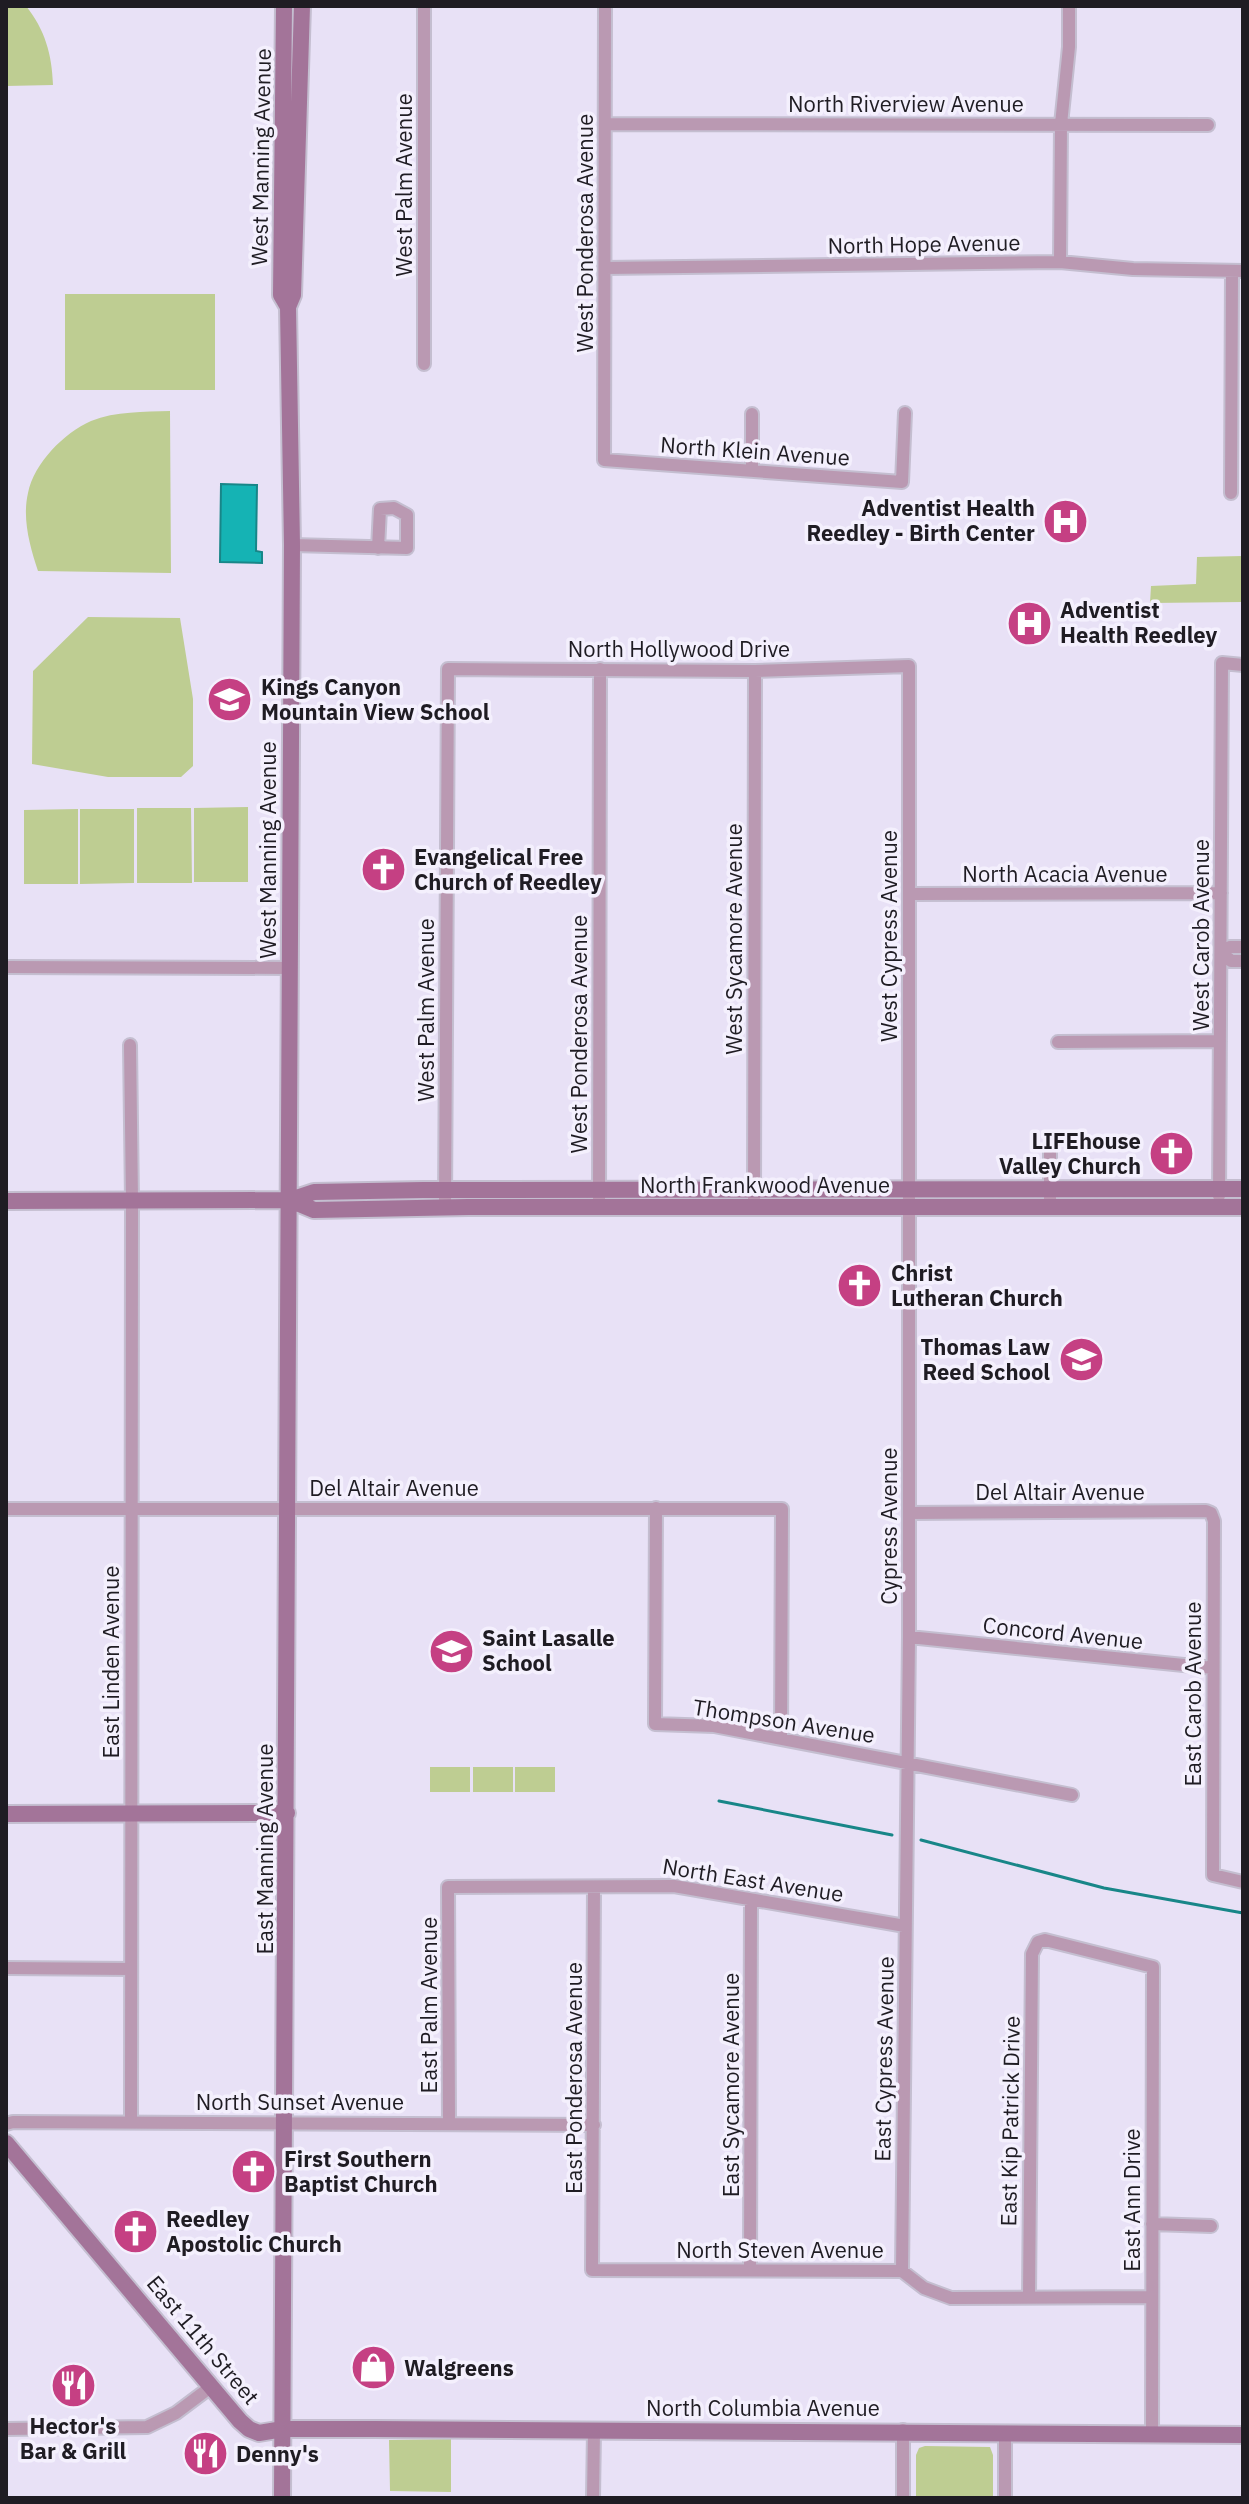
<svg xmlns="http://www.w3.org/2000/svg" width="1249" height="2504" font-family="'IBM Plex Sans',sans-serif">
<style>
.green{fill:#becd92}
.water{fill:#15b3b4;stroke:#188688;stroke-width:2}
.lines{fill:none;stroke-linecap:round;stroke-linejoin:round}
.stream{stroke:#188688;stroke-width:3}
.street-casing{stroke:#c4bed0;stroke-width:16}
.secondary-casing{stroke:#c4bed0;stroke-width:20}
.street{stroke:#ba99b2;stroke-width:12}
.secondary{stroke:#a37499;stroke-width:16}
.labels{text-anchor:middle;stroke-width:7;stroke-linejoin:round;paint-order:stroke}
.street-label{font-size:22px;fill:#1f1c23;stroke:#f4f0fd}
.poi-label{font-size:22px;font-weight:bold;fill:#1f1c23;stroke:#f4f0fd;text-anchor:start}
</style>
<rect width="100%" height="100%" fill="#e8e1f6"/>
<path class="green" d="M6 6H26C45 30 52 54 53 85L6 86Z
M65 294H215V390H65Z
M170 411 171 573 38 571C30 547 22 519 28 493 34 463 64 433 91 421 116 411 144 412 170 411Z
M1243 556V602L1150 603 1151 586 1196 584 1197 557Z
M88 617 180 618 193 699V766L181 777H108L32 764 33 671Z
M248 807V882H194V808Z
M137 808H191L192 883H137Z
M78 809V884H24V810Z
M80 809H134V883L80 884Z
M430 1767H470V1792H430Z
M473 1767H513V1792H473Z
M515 1767H555V1792H515Z
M451 2439V2492L390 2491 389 2440Z
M925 2446 990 2447 993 2455V2498H916V2455L919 2448Z"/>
<path class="water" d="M221 484 257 485 256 551 262 552V563L220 562Z"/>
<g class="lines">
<path class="stream" d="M719 1801 892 1835
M921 1840 1104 1888 1243 1913"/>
<defs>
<path id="street" d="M424 6V364
M605 6 604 460 902 482 905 413
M605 124 1208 125
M1060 262 1061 124 1069 47V6
M605 268 1060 262 1133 269 1243 271
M752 414V471
M1231 493 1232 271
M292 545 407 548V515L394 508 380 509 378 548
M909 894 1221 893
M1221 954 1230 947H1243
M1224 954 1231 961H1243
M6 967 290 968
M1058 1042 1220 1041
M130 1045 132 1201 131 2122
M1050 1150V1207
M1219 1196 1222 663 1243 665
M445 1207 448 669 755 671 909 666V1637L902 2271
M599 1207 600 669
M754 1207 755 671
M656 1508 655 1724 714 1726 1072 1795
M6 1509H782L781 1738
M909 1513 1206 1511 1211 1513 1214 1521 1213 1875 1243 1882
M909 1637 1213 1668
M594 1887 592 2270 902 2271 924 2288 951 2298 1151 2297
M6 1968 131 1969
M449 2122 448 1887 674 1886 905 1926
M6 2124 13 2122 594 2125
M1152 2224 1211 2226
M750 2269 751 1900
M1029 2297 1032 1954 1038 1942 1045 1940 1153 1967 1152 2433
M6 2429 147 2427 176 2413 212 2386
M1005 2432V2498
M593 2498 594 2430
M903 2498V2430"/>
<path id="secondary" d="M284 6 281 295 288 307
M290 1200 314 1210 468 1207H1243
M6 1201 290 1200 314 1192 423 1190 1243 1189
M6 1814 287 1813
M6 2143 240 2421 249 2429 259 2433 283 2429H375L1243 2435
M282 2498 292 545 288 307 293 295 302 6"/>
</defs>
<use href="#street" class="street-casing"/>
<use href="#secondary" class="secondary-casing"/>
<use href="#street" class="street"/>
<use href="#secondary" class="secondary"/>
</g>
<defs>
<symbol id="hospital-disc" viewBox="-11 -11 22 22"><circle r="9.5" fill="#c54083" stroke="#f4f0fd"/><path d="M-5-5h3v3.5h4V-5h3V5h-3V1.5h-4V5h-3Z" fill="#fff"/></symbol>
<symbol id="school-disc" viewBox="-11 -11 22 22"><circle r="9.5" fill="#c54083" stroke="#f4f0fd"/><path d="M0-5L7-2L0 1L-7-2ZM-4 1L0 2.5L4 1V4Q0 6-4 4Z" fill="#fff"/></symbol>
<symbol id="church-disc" viewBox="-11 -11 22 22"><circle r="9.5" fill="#c54083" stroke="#f4f0fd"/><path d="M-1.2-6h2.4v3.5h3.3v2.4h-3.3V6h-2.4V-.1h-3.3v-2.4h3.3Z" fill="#fff"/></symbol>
<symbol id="shop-disc" viewBox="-11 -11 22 22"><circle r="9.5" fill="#c54083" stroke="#f4f0fd"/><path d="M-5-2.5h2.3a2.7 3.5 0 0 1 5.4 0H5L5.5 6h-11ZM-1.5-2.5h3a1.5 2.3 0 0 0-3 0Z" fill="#fff"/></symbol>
<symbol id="restaurant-disc" viewBox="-11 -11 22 22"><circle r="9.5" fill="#c54083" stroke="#f4f0fd"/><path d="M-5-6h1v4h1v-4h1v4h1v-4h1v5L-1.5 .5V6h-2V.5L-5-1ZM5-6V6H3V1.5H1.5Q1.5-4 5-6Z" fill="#fff"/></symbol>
</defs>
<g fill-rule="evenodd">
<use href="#hospital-disc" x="1040" y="496" width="51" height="51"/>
<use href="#hospital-disc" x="1004" y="598" width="51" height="51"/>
<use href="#school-disc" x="204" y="674" width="51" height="51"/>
<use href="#church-disc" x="358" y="844" width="51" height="51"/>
<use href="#church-disc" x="1146" y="1128" width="51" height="51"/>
<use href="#church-disc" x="834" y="1260" width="51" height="51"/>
<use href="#school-disc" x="1056" y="1334" width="51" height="51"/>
<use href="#school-disc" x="426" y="1626" width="51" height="51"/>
<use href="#church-disc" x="228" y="2146" width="51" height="51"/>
<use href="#church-disc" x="110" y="2206" width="51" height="51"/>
<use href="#shop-disc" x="348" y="2342" width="51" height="51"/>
<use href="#restaurant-disc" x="48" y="2360" width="51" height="51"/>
<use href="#restaurant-disc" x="180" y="2428" width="51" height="51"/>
</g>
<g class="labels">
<g class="street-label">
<text x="906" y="112">North Riverview Avenue</text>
<text transform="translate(261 157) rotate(-89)" y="8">West Manning Avenue</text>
<text transform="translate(404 185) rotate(-90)" y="8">West Palm Avenue</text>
<text transform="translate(585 233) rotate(-90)" y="8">West Ponderosa Avenue</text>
<text transform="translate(924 244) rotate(-1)" y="8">North Hope Avenue</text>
<text transform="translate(755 451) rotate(4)" y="8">North Klein Avenue</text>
<text x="679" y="657">North Hollywood Drive</text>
<text transform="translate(268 850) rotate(-90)" y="8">West Manning Avenue</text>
<text x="1065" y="882">North Acacia Avenue</text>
<text transform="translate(1201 935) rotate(-90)" y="8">West Carob Avenue</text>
<text transform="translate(889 936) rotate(-90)" y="8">West Cypress Avenue</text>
<text transform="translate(734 939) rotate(-90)" y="8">West Sycamore Avenue</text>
<text transform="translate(426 1010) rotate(-90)" y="8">West Palm Avenue</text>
<text transform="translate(579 1034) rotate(-90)" y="8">West Ponderosa Avenue</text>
<text x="765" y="1193">North Frankwood Avenue</text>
<text x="394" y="1496">Del Altair Avenue</text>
<text x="1060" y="1500">Del Altair Avenue</text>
<text transform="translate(889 1526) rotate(-90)" y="8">Cypress Avenue</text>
<text transform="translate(1063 1633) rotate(6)" y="8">Concord Avenue</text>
<text transform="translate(111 1662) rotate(-90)" y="8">East Linden Avenue</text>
<text transform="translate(1193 1694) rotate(-90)" y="8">East Carob Avenue</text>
<text transform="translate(784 1721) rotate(9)" y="8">Thompson Avenue</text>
<text transform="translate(265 1849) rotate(-90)" y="8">East Manning Avenue</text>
<text transform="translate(753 1880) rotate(9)" y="8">North East Avenue</text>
<text transform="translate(429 2005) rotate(-90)" y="8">East Palm Avenue</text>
<text transform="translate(884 2059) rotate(-89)" y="8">East Cypress Avenue</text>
<text transform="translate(574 2078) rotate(-90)" y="8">East Ponderosa Avenue</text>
<text transform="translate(731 2085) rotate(-90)" y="8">East Sycamore Avenue</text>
<text x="300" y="2110">North Sunset Avenue</text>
<text transform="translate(1010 2121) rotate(-89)" y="8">East Kip Patrick Drive</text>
<text transform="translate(1132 2200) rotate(-90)" y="8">East Ann Drive</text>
<text x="780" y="2258">North Steven Avenue</text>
<text transform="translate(203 2340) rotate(50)" y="8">East 11th Street</text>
<text x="763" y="2416">North Columbia Avenue</text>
</g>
<g class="poi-label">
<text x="1035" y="516" text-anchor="end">Adventist Health<tspan x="1035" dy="25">Reedley - Birth Center</tspan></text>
<text x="1060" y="618">Adventist<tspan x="1060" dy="25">Health Reedley</tspan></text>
<text x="261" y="695">Kings Canyon<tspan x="261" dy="25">Mountain View School</tspan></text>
<text x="414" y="865">Evangelical Free<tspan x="414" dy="25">Church of Reedley</tspan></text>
<text x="1141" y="1149" text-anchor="end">LIFEhouse<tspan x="1141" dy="25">Valley Church</tspan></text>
<text x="891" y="1281">Christ<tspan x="891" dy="25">Lutheran Church</tspan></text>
<text x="1050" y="1355" text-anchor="end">Thomas Law<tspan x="1050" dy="25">Reed School</tspan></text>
<text x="482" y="1646">Saint Lasalle<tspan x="482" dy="25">School</tspan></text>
<text x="284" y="2167">First Southern<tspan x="284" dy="25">Baptist Church</tspan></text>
<text x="166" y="2227">Reedley<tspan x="166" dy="25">Apostolic Church</tspan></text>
<text x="404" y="2376">Walgreens</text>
<text x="73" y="2434" text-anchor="middle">Hector's<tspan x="73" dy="25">Bar &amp; Grill</tspan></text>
<text x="236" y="2462">Denny's</text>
</g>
</g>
<rect width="1249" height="2504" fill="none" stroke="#1f1c23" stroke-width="16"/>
</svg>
